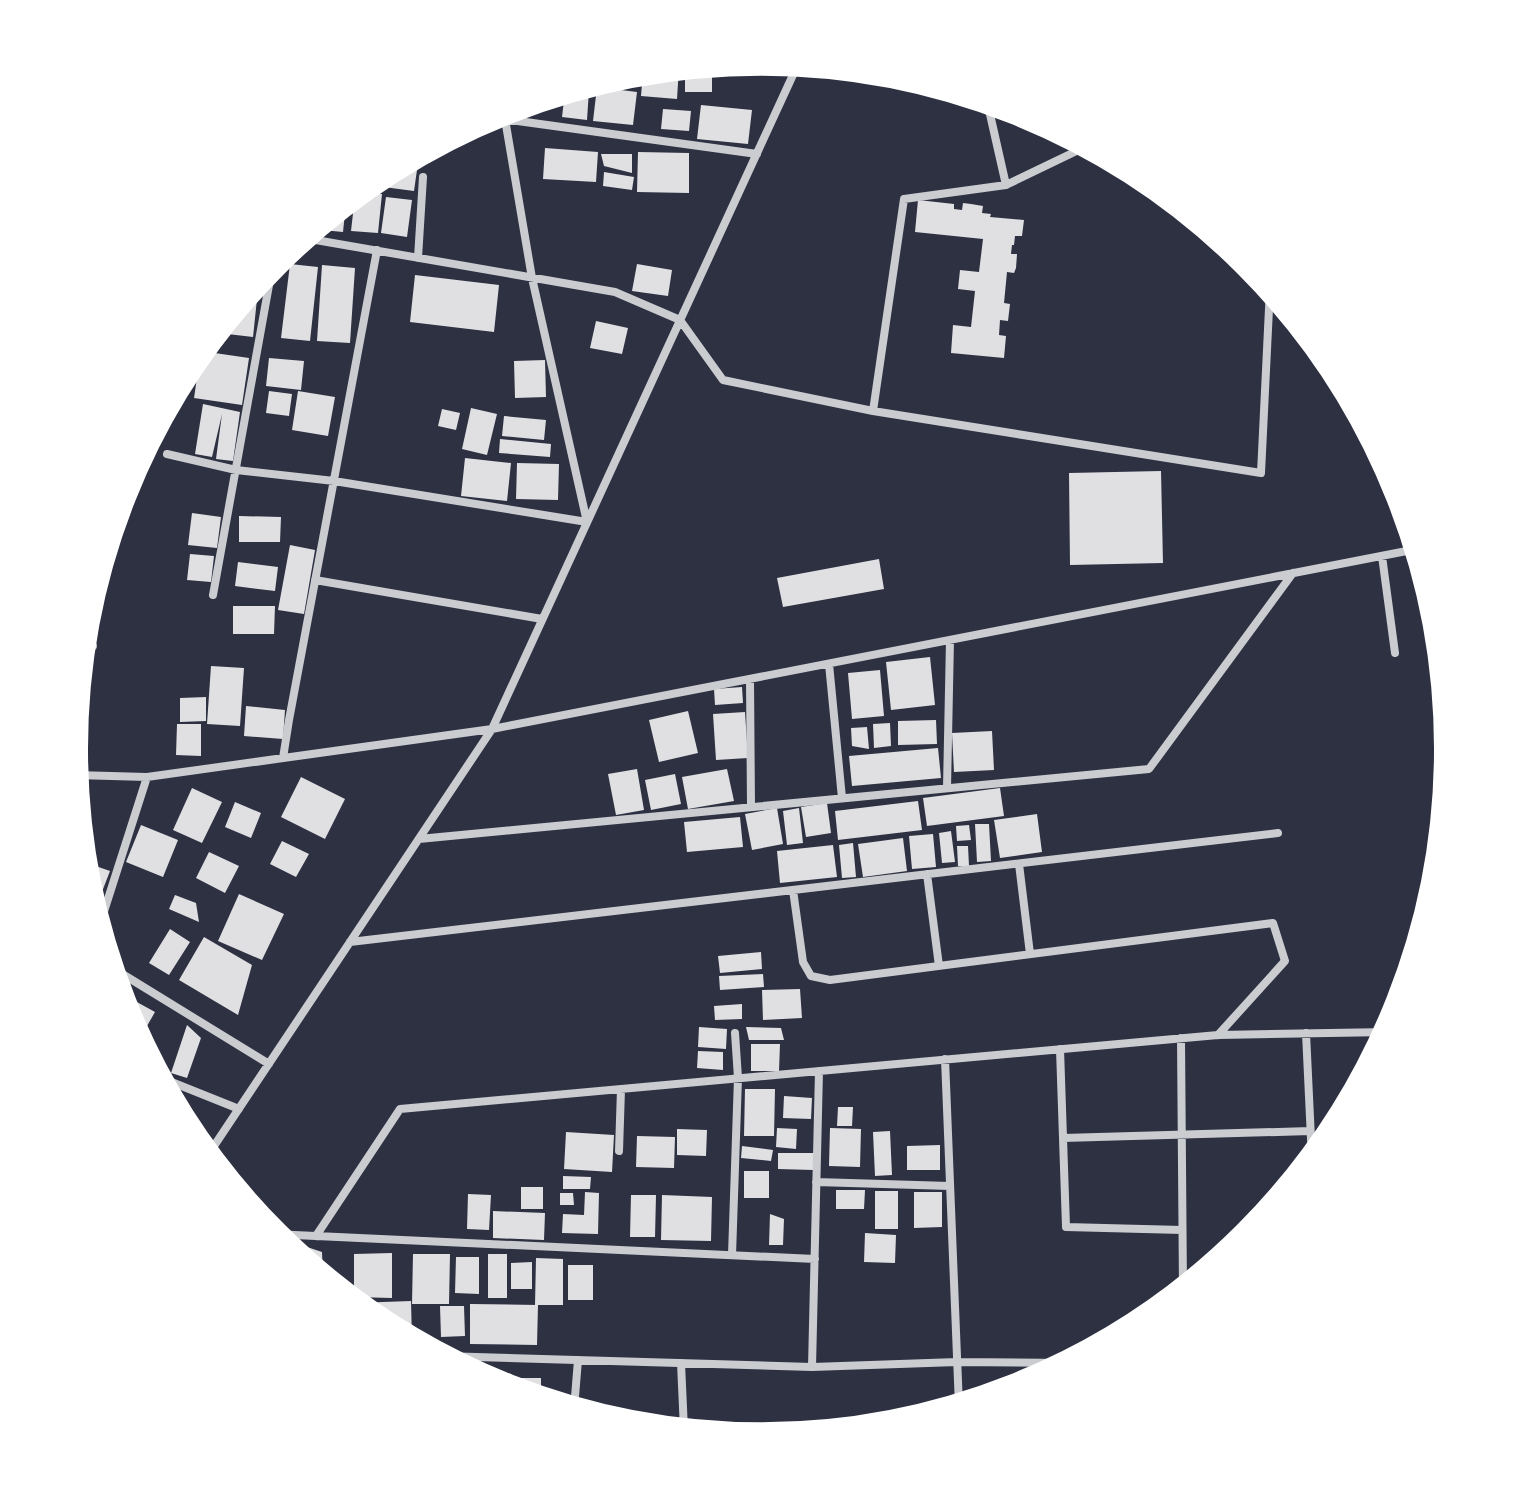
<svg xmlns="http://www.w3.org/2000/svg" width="1523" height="1498" font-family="Georgia,serif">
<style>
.building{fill:#e0e0e3}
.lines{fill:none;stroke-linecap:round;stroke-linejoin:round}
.minor{stroke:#caccd0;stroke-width:8}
.rim{fill:none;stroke:#fff;stroke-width:4}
</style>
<rect width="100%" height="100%" fill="#2d3142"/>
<path class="building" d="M712 65V92H685V68Z
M679 68 677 99 641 96 643 72Z
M628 73H633L632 85 603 84 604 80Z
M597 87 637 92 633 125 593 121Z
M576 89 589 90 587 120 562 117 565 92Z
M701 105 752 110 748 144 697 139Z
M663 109 691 111 689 131 661 129Z
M545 148 598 152 596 182 543 179Z
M638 152 689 153V193L637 192Z
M601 154H632V173L604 166Z
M395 167 417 170 414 191 376 186 378 177Z
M604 172 634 177 632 190 603 186Z
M359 192 382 194 378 233 351 231 355 196Z
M386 197 412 200 407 237 381 233Z
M918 200 954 204V209L962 210 963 203 971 204 983 206 982 213 991 214 990 217 1024 220 1022 236H1015L1014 245H1012L1011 254H1017L1016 268 1014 273 1007 272 1004 303 1010 304 1008 321 1000 320 999 335 1006 336 1004 358 951 353 953 325 971 327 975 291 958 289 960 270 979 272 983 239 915 232Z
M346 203 343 232 322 230 323 222Z
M290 264 318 267 310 341 281 338Z
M637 264 672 270 668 296 632 291Z
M322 265 355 268 350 343 317 341Z
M415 275 499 285 494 332 410 322Z
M259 280 253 337 219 333V329Z
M596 321 628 328 622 354 590 348Z
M201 351 249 358 242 405 194 398Z
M269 358 304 361 301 390 266 386Z
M545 360 546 397 515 398 514 361Z
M269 391 292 394 289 416 266 413Z
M298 391 335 397 328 436 292 430Z
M203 404 240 412 233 461 216 459 222 414 212 457 195 454Z
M471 408 497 414 487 455 462 449Z
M442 409 460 413 456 430 438 426Z
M504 416 546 420 544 440 502 436Z
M500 439 551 444 550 457 499 453Z
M465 458 511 463 507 501 461 496Z
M517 463 559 464 558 500 516 499Z
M1161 471 1163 563 1070 565 1069 473Z
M192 513 221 517 217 548 188 545Z
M239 516 281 517 280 542H239Z
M290 545 315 550 304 614 278 610Z
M190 554 214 556 211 582 187 580Z
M879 559 884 589 783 607 777 578Z
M238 562 278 567 275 591 235 586Z
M233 606H275L274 634H233Z
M930 657 935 705 891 710 886 662Z
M211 666 244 668 240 726 207 724Z
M880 670 884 716 852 719 848 673Z
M742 687 743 703 715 705 714 689Z
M206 697V721L180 722V698Z
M246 706 285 710 283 739 244 736Z
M688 711 698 753 659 762 649 720Z
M745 712 748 758 716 760 713 714Z
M936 720 937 744 898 745V721Z
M890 723 891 746 874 748 873 724Z
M177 724H201V756L176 755Z
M867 727 869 749 852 746 851 728Z
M992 731 994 770 954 772 952 733Z
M938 748 941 778 852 786 849 756Z
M637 769 644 810 616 815 608 774Z
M727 769 734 801 688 809 682 777Z
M675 774 681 804 651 810 645 780Z
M301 777 345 799 325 839 281 817Z
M192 788 222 802 202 843 173 830Z
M1000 788 1004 816 927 826 923 798Z
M918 801 922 830 838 840 835 811Z
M235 802 261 813 251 838 225 827Z
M827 803 831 833 806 837 801 807Z
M777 808 783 844 752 850 745 814Z
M799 808 803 843 787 845 783 811Z
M1037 814 1042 852 1000 858 994 820Z
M740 817 743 847 687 852 684 822Z
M975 824H989L991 861 977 862Z
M141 825 178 840 163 877 126 862Z
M969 825 971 840 957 841 956 826Z
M951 831 955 862 942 863 939 833Z
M933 834 936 867 912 869 909 836Z
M903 838 907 871 863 877 858 844Z
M282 841 309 854 296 877 270 864Z
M853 843 856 877 842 878 839 845Z
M833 845 837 877 780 883 777 851Z
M957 846H968L969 866H958Z
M209 852 239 866 225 893 196 878Z
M84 862 110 871 100 897 89 893Z
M239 894 284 914 262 960 218 941Z
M175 895 196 903 199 922 169 909Z
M170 929 190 942 169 975 149 963Z
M204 937 252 965 238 1015 179 980Z
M761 952 762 969 720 973 718 956Z
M763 974 764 987 720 990 719 976Z
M800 989 802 1018 763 1020 762 990Z
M135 1001 155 1012 139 1040 127 1016Z
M742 1004V1019L715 1020 714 1006Z
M187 1025 201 1038 187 1078 171 1073Z
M699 1027 727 1029 726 1049 698 1047Z
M746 1027 781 1028 784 1040H749Z
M751 1044H780L779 1071H751Z
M698 1051 723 1052V1070L697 1068Z
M745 1089H775L774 1136H744Z
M784 1096 812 1098 811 1119 783 1118Z
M838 1107H853L852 1126H837Z
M777 1128 797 1129 796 1149 776 1147Z
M830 1128 861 1129 860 1167 829 1166Z
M677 1129 707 1130 706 1156 677 1155Z
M890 1131 892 1175 875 1176 873 1132Z
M566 1132 614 1135 612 1172 564 1169Z
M637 1136 675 1137 674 1168 636 1167Z
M940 1145V1170H907V1146Z
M742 1146 773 1150 771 1161 741 1158Z
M778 1153H814L813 1170 778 1169Z
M744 1171H769V1198H744Z
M563 1176 591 1177 590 1189H563Z
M521 1187H543V1209H521Z
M836 1190H865L864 1209H836Z
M875 1191H898V1229H875Z
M585 1192 599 1193 598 1234 562 1233 563 1214 584 1215Z
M914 1192H942V1227L914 1228Z
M560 1193H573L574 1205H560Z
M468 1194 491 1195 489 1230 467 1229Z
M631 1195H656L655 1237H630Z
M662 1195 712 1197 711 1241 661 1240Z
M493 1211 545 1213 544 1240 493 1238Z
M770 1214 784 1219 783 1245H769Z
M865 1233 896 1235 895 1263 864 1262Z
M307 1247 322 1252 323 1277 308 1264Z
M392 1253V1298L354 1297V1254Z
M413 1254H450L449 1304H412Z
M488 1254H507V1298H488Z
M456 1257H479V1294L455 1293Z
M536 1258 563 1259V1305H535Z
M532 1262V1289H511V1263Z
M568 1265H593V1300H568Z
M411 1301 412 1340 378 1322 355 1303Z
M470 1304 538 1305 537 1345 470 1344Z
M440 1306H464L465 1336 441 1337Z
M512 1378H541V1399L512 1390Z"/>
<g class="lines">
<path class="minor" d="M754 61 797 66
M987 101 1006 185
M489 117 757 154
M304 238 615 292 680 320 723 380 873 411 1261 473 1270 288
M418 258 423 177
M873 411 904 199 1006 185 1087 146
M167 454 236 470 334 481 587 522 532 278 505 119 507 110
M1382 556 1395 653
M315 580 542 619
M213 595 273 263
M83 646H93
M829 664 842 798
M750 679 751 807
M283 758 289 720 377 250
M75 775 147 777 492 729 1417 549
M947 788 950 640
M419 839 1149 769 1293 573
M1019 864 1030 954
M927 874 939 966
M793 890 803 962 811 976 830 980 1273 923 1285 961 1218 1035
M99 927 147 777
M350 942 1278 833
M111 967 269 1064
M1306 1033 1312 1160
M1181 1038 1183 1290
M1060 1049 1066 1227 1182 1230
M945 1059 959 1406
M159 1077 239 1109
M1063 1138 1310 1131
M619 1151 621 1089
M208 1155 492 729 798 64
M816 1182 950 1186
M273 1234 815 1259
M316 1236 400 1109 1218 1035 1388 1032
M732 1255 738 1078 735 1033
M442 1356 812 1367 957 1362 1067 1363
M681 1363 684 1430
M812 1367 819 1071
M574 1409 578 1360"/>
</g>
<path d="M0 0H1523V1498H0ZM86 749a675 675 0 1 1 1350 0a675 675 0 1 1-1350 0Z" fill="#fff" fill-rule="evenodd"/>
<path class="rim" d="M86 749a675 675 0 1 1 1350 0a675 675 0 1 1-1350 0Z"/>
</svg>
